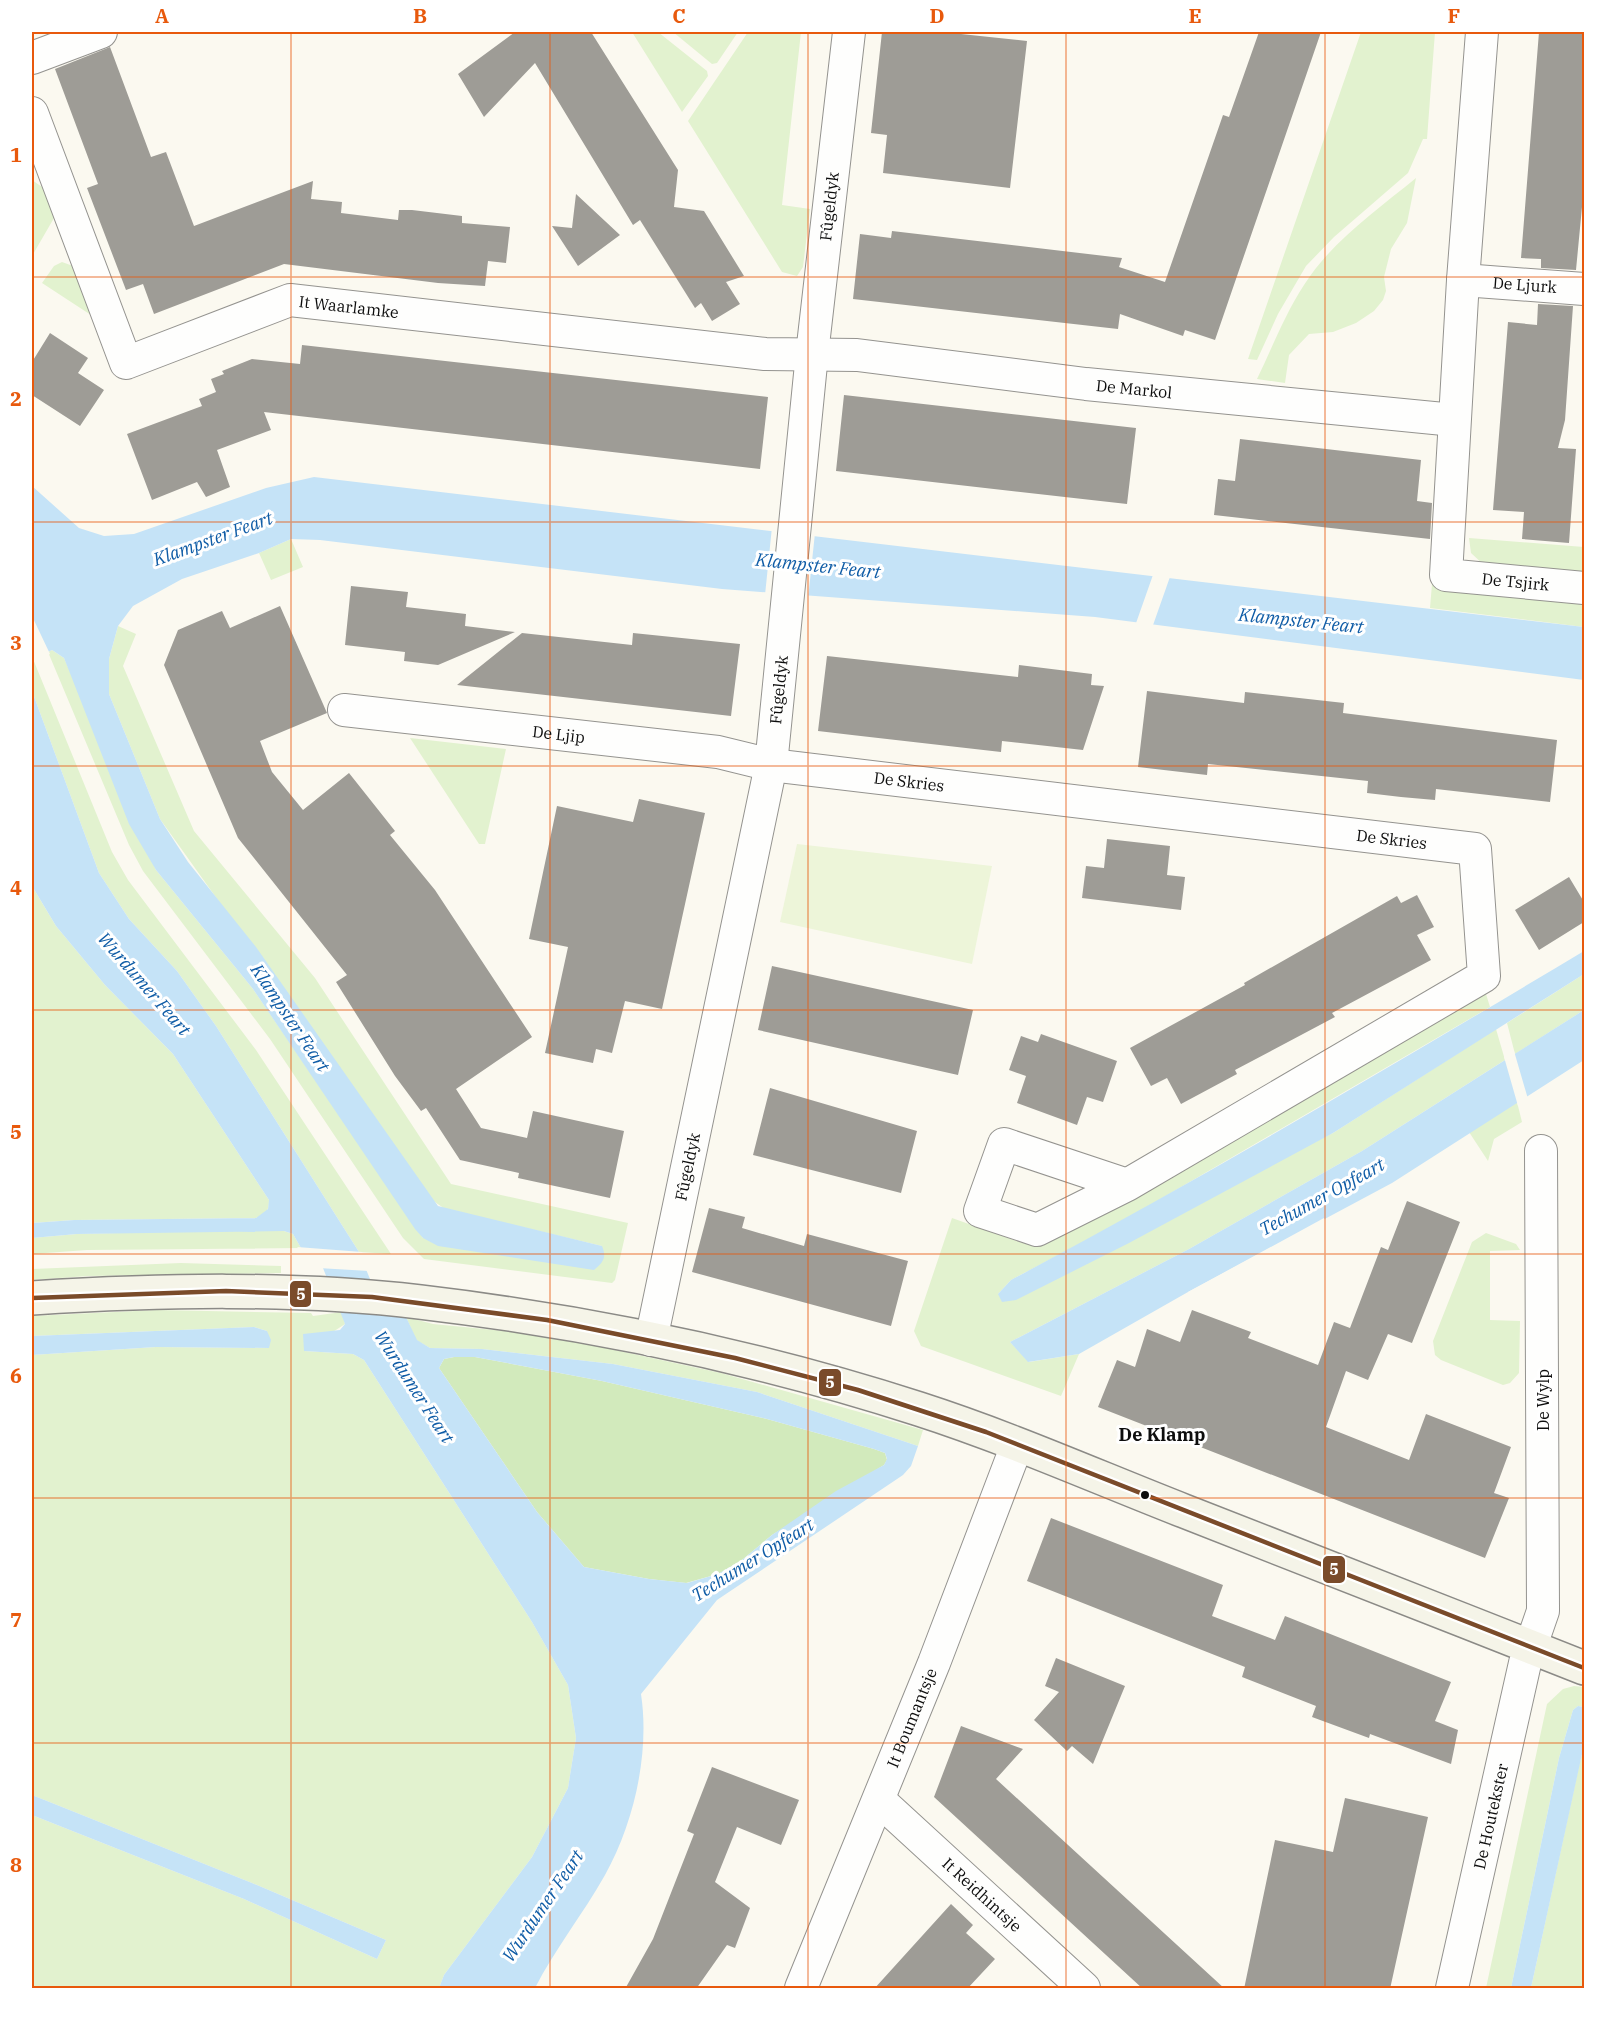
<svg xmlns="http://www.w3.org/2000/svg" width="1616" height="2020" font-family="'IBM Plex Serif',serif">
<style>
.green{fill:#e2f2cf}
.forest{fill:#d2eabc}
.pitch{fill:#edf5d9}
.water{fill:#c5e3f7;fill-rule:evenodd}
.pier{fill:#fbf9f0}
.building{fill:#9e9c96}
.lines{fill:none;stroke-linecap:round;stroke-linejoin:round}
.street-casing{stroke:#94938f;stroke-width:34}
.secondary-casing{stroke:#8b8a86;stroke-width:36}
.street{stroke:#fefefd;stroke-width:32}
.secondary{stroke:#f5f4e8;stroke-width:33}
.bus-1-casing{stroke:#fff;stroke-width:9}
.bus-1{stroke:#7a4b2a;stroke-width:4.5}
.grid{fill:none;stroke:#e8590c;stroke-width:1.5;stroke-opacity:0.55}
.bus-dot{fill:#0d0d0d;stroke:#fff;stroke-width:2}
.labels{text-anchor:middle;stroke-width:6;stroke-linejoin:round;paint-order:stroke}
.street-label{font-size:16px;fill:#0d0d0d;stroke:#fff}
.water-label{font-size:18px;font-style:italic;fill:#0f5ca6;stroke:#fff}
.neighbourhood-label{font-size:18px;font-weight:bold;fill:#0d0d0d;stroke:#fff}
.line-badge{stroke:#fff;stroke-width:2}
.badge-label{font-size:16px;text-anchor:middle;font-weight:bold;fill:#fff}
.neatline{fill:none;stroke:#e8590c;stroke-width:2}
.grid-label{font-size:20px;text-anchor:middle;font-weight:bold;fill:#e8590c}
</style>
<rect width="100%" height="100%" fill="#fbf9f0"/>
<path class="green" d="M632 32H658L707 71 708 76 682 112Z
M673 32H738L717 63 712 64Z
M748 32H801L782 205 810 209 803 267 797 276 782 272 688 121Z
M1361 32H1435L1427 139H1423L1408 173 1334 237 1306 266 1278 314 1257 360 1248 359Z
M1416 178 1407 223 1391 249 1384 277 1386 291 1383 300 1374 311 1356 323 1333 332 1309 334 1289 355 1285 383 1257 379C1272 348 1285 314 1304 285 1331 242 1377 210 1416 178Z
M32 180 45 189 54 218 32 256Z
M62 262 73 266 76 271 94 317 42 283 54 266Z
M1469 538 1584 547V577L1485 566 1471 553Z
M291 539 303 567 271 580 259 553Z
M1432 584 1584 600V627L1430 608Z
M118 626 136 634 123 666 194 831 315 978 451 1184 628 1223 615 1280 612 1283 424 1259 403 1238 270 1039 143 871 129 845 48 652 52 650 64 658 156 870 253 989 423 1238 602 1246 445 1209 432 1200 160 819 109 694V659Z
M33 659 112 852 128 880 256 1050 391 1254 359 1252 216 1026 177 971 129 919 99 873 32 691Z
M410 738 506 749 485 844H479Z
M32 886 56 926 105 985 173 1054 269 1200C269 1211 266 1214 256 1218L74 1220 32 1223Z
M1584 974V1010L1515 1054 1507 1023Z
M1480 992 1486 994 1490 1007 1121 1222 1011 1280 998 1294 1333 1133 1496 1029 1505 1060 1362 1151 1189 1249 1010 1342 1029 1362 1079 1354 1061 1396 921 1346 914 1331 952 1218 1022 1243H1037Z
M1517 1102 1522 1122 1494 1139 1488 1161 1469 1132Z
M239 1230 284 1231 293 1234 301 1248 87 1250 32 1254V1238L77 1234Z
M1486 1233 1516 1244 1520 1250 1490 1251V1320L1520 1321 1519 1373 1510 1383 1503 1385 1441 1360 1435 1355 1433 1341 1472 1242Z
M181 1263 281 1266V1273L88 1276 32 1280V1269Z
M157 1310 311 1313 313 1316 342 1312 345 1324 304 1351 353 1354 364 1360 532 1622 568 1685 576 1738 568 1788 532 1857 444 1975 439 1988H32V1815L244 1899 377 1959 386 1940 252 1883 32 1795V1355L156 1347 269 1348 267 1331 254 1327 32 1336V1316Z
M406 1317 433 1324 505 1331 592 1345 721 1373 923 1430 918 1446 757 1392 613 1364 482 1349 430 1348 416 1340Z
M1574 1686 1584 1687V1707L1578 1706 1573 1710 1559 1758 1511 1988H1486L1547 1704 1563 1689Z
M1584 1745V1988H1531L1579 1766Z"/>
<path class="forest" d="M454 1357H475L602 1381 767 1419 874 1449 885 1453 887 1460 884 1465 772 1535 742 1560 718 1574 686 1583 649 1579 584 1567 537 1512 439 1368 444 1359Z"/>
<path class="pitch" d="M797 844 992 866 972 964 780 922Z"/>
<path class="water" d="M314 477 1584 627V680L1095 617 722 589 320 540 291 539 259 553 182 579 133 606 118 626 109 659V694L160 819 188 862 256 947 438 1206 602 1246C607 1258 603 1262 594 1270L438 1246 423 1238 415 1229 253 989 156 870 129 824 64 658 52 650 32 660V486L79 528 104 536 134 534 266 488Z
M32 691 99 873 129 919 177 971 216 1026 359 1252 372 1284 406 1317 417 1340 430 1348 482 1349 613 1364 757 1392 918 1446 911 1466 903 1475 717 1600 641 1694C650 1753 634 1823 605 1875 583 1914 555 1949 535 1988H439L444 1975 532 1857 568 1788 576 1738 568 1685 532 1622 364 1360 353 1354 304 1351 303 1334 340 1330 345 1324 323 1268 301 1248 293 1234 284 1231 77 1234 32 1238V1223L74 1220 256 1218 268 1209 269 1200 173 1054 105 985 56 926 32 886ZM454 1357H475L602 1381 767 1419 874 1449 885 1453 887 1459 884 1465 836 1491 772 1535 742 1560 718 1574 687 1583 649 1579 584 1567 537 1512 439 1368 444 1359Z
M1584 951V974L1333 1133 1129 1243 1016 1300 1002 1302 998 1294 1011 1280C1206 1176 1395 1064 1584 951Z
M1584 1010V1060L1392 1183 1188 1292 1079 1354 1028 1362 1010 1342 1189 1249 1362 1151Z
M254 1327 267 1331 271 1340 269 1348 156 1347 32 1355V1336Z
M1578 1706 1584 1707V1745L1531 1988H1511L1559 1758 1573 1710Z
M32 1795 252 1883 386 1940 377 1959 244 1899 32 1815Z"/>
<path class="pier" d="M772 527 815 533 808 599 765 595Z
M1154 572 1171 574 1152 628 1135 626Z
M32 616 50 654 34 662 32 656Z
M1514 1051 1528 1099 1518 1106 1504 1057Z
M1324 1218 1327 1223 1323 1222 1190 1296 1188 1292Z
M297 1247 362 1252 369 1271 318 1268Z"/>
<path class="building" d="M515 32H591L678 170 674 207 704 211 744 276 726 282 740 304 712 321 701 303 695 308 640 220 633 225 535 63 484 117 458 74Z
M882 32H942L1027 41 1010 188 883 173 887 135 871 133Z
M1259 32H1321L1215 340 1185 330 1183 336 1120 314 1118 329 853 299 860 234 891 238 892 231 1122 258 1119 267 1165 282 1223 115 1229 117Z
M1539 32H1584V186L1576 270 1541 268V259L1521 258Z
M110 47 151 157 166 152 194 226 313 181 311 199 342 202 341 213 398 220 399 210H412L462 216V223L510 227 506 263 488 261 485 286 438 283 284 264 154 314 143 284 126 290 87 188 98 184 55 69Z
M576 194 620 235 578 266 552 226 572 228Z
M1538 304 1573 306 1565 420 1558 448 1576 449 1569 543 1522 539 1524 512 1493 510 1508 322 1537 325Z
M50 333 88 358 78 373 104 390 80 426 32 395V362Z
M302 345 768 397 760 469 264 412 271 430 217 450 230 487 206 497 197 482 152 500 127 434 202 406 199 399 216 392 211 379 224 374 222 371 252 359 300 364Z
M844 395 1136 428 1127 504 836 471Z
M1240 439 1421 460 1417 501 1432 503 1430 539 1214 515 1218 479 1235 481Z
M351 586 408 592 406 607 466 614 465 626 515 632 438 665 404 661 405 652 345 645Z
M280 606 327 713 260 741 272 772 303 810 349 773 395 831 390 835 435 890 532 1037 456 1089 481 1128 527 1138 533 1111 624 1131 610 1198 518 1178 519 1173 460 1160 426 1108 421 1111 395 1076 336 982 347 975 238 838 164 665 178 630 222 611 230 628Z
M522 633 632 645 633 633 740 644 731 716 457 685Z
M827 656 1018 677 1019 665 1092 674 1091 685 1104 686 1083 750 1002 741 1001 752 852 735 818 731Z
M1147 691 1244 703 1245 692 1344 703 1343 713 1557 740 1550 802 1436 789 1435 800 1401 797 1367 793 1368 781 1208 764 1207 775 1138 767Z
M639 799 705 813 662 1009 625 1001 612 1053 596 1049 593 1063 545 1053 568 947 529 939 557 806 633 822Z
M1107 839 1170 846 1167 875 1185 877 1181 910 1082 898 1086 866 1104 868Z
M1569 877 1584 902V922L1539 950 1515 910Z
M1417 895 1434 927 1417 935 1431 960 1332 1013 1335 1017 1235 1070 1237 1074 1181 1104 1167 1078 1151 1086 1130 1048 1245 985 1244 983 1397 896 1401 903Z
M772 966 973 1010 958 1075 758 1030Z
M1041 1034 1117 1061 1103 1102 1087 1097 1077 1125 1017 1103 1026 1076 1009 1070 1021 1036 1038 1042Z
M770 1088 917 1131 901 1193 753 1155Z
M1407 1201 1460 1222 1412 1343 1388 1334 1368 1380 1346 1371 1326 1427 1409 1460 1426 1414 1511 1447 1494 1493 1509 1498 1485 1558 1098 1407 1117 1360 1135 1367 1147 1329 1180 1342 1192 1310 1251 1332 1248 1338 1318 1365 1334 1322 1350 1328 1381 1247 1388 1250Z
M709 1208 745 1217 742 1228 804 1246 807 1234 908 1261 891 1326 692 1272Z
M1051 1518 1223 1585 1212 1616 1275 1640 1285 1616 1451 1682 1435 1721 1458 1730 1451 1764 1370 1734 1369 1738 1312 1717 1316 1706 1242 1677 1245 1667 1027 1581Z
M1056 1658 1125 1686 1093 1764 1072 1746 1067 1751 1034 1720 1059 1692 1045 1686Z
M961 1726 1023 1749 996 1779 1225 1989H1143L934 1797Z
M712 1767 799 1800 781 1845 737 1827 715 1882 750 1908 735 1948 727 1945 696 1989H625L653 1939 694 1834 687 1831Z
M1345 1798 1428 1817 1390 1989H1244L1275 1840 1333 1852Z
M951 1904 973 1925 966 1933 995 1959 967 1989H874Z"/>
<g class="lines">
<defs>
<g id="street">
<path id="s1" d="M1482 32 1463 280 1446 575 1584 588"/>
<path d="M32 58 101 32"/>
<path id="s2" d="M32 113 126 363 290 300 765 354 857 355 1086 384 1454 420"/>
<path id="s3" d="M1463 280 1584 289"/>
<path id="s4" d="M344 710 718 752 771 765 1475 849 1484 976 1127 1185 1004 1144 980 1211 1037 1230 1127 1185"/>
<path id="s5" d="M651 1340 771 765 812 354 849 32"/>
<path id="s6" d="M879 1800 1084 1988"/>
<path id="s7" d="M801 1988 934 1663 1017 1445"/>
<path id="s8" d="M1452 1988 1525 1663 1543 1611 1541 1151"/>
</g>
<path id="secondary" d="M32 1298C160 1290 293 1287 420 1302 589 1322 758 1357 919 1409 1009 1438 1097 1477 1184 1511 1318 1564 1451 1615 1584 1668"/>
</defs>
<use href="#street" class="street-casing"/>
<use href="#secondary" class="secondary-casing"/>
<use href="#street" class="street"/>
<use href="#secondary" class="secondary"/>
<defs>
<path id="bus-1" d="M32 1298 226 1291 372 1297 547 1320 735 1358 858 1390 986 1432 1584 1668"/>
</defs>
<use href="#bus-1" class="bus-1-casing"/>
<use href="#bus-1" class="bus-1"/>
</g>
<path class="grid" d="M291 32V1988M550 32V1988M808 32V1988M1066 32V1988M1325 32V1988M32 277H1584M32 522H1584M32 766H1584M32 1010H1584M32 1254H1584M32 1498H1584M32 1743H1584"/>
<circle class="bus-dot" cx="1145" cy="1495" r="5"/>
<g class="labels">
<g class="street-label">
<text dy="6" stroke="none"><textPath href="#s5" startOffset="1149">Fûgeldyk</textPath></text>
<text dy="6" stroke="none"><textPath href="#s3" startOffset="62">De Ljurk</textPath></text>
<text dy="6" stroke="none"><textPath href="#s2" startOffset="502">It Waarlamke</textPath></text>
<text dy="6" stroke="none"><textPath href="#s2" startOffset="1292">De Markol</textPath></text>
<text dy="6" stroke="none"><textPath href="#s1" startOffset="614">De Tsjirk</textPath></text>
<text dy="6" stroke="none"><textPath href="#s5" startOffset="663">Fûgeldyk</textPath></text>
<text dy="6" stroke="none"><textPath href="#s4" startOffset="216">De Ljip</textPath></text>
<text dy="6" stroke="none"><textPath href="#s4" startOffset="570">De Skries</textPath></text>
<text dy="6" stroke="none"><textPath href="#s4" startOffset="1056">De Skries</textPath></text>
<text dy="6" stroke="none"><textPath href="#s5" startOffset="177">Fûgeldyk</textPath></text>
<text transform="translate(1543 1400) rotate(-90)" y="6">De Wylp</text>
<text dy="6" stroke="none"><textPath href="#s7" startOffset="292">It Boumantsje</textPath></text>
<text dy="6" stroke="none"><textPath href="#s8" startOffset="176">De Houtekster</textPath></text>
<text dy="6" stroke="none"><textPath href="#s6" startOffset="140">It Reidhintsje</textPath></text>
</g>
<g class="water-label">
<text transform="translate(213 539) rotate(-20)" y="6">Klampster Feart</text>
<text transform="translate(818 566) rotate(6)" y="6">Klampster Feart</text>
<text transform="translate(1301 621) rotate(6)" y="6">Klampster Feart</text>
<text transform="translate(144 984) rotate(49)" y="6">Wurdumer Feart</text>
<text transform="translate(290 1018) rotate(56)" y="6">Klampster Feart</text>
<text transform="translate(1322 1197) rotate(-29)" y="6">Techumer Opfeart</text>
<text transform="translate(414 1387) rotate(57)" y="6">Wurdumer Feart</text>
<text transform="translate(753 1560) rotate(-32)" y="6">Techumer Opfeart</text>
<text transform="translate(543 1906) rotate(-56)" y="6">Wurdumer Feart</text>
</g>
<g class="neighbourhood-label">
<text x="1162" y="1441">De Klamp</text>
</g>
</g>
<g class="line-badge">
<rect x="289" y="1280" width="23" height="28" rx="6" fill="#7a4b2a"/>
<rect x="818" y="1368" width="24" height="29" rx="6" fill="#7a4b2a"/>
<rect x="1322" y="1555" width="24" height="29" rx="6" fill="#7a4b2a"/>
</g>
<g class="badge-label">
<text x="301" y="1300">5</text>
<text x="830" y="1388">5</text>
<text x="1334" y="1575">5</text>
</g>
<rect width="1616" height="2020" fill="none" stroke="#ffffff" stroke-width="66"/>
<rect x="33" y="33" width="1550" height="1954" class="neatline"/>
<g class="grid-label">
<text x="162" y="23">A</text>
<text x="420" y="23">B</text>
<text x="679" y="23">C</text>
<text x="937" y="23">D</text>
<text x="1195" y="23">E</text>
<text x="1454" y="23">F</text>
<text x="16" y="162">1</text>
<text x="16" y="406">2</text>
<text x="16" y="650">3</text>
<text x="16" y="895">4</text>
<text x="16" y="1139">5</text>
<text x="16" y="1383">6</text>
<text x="16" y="1627">7</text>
<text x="16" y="1872">8</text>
</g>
</svg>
